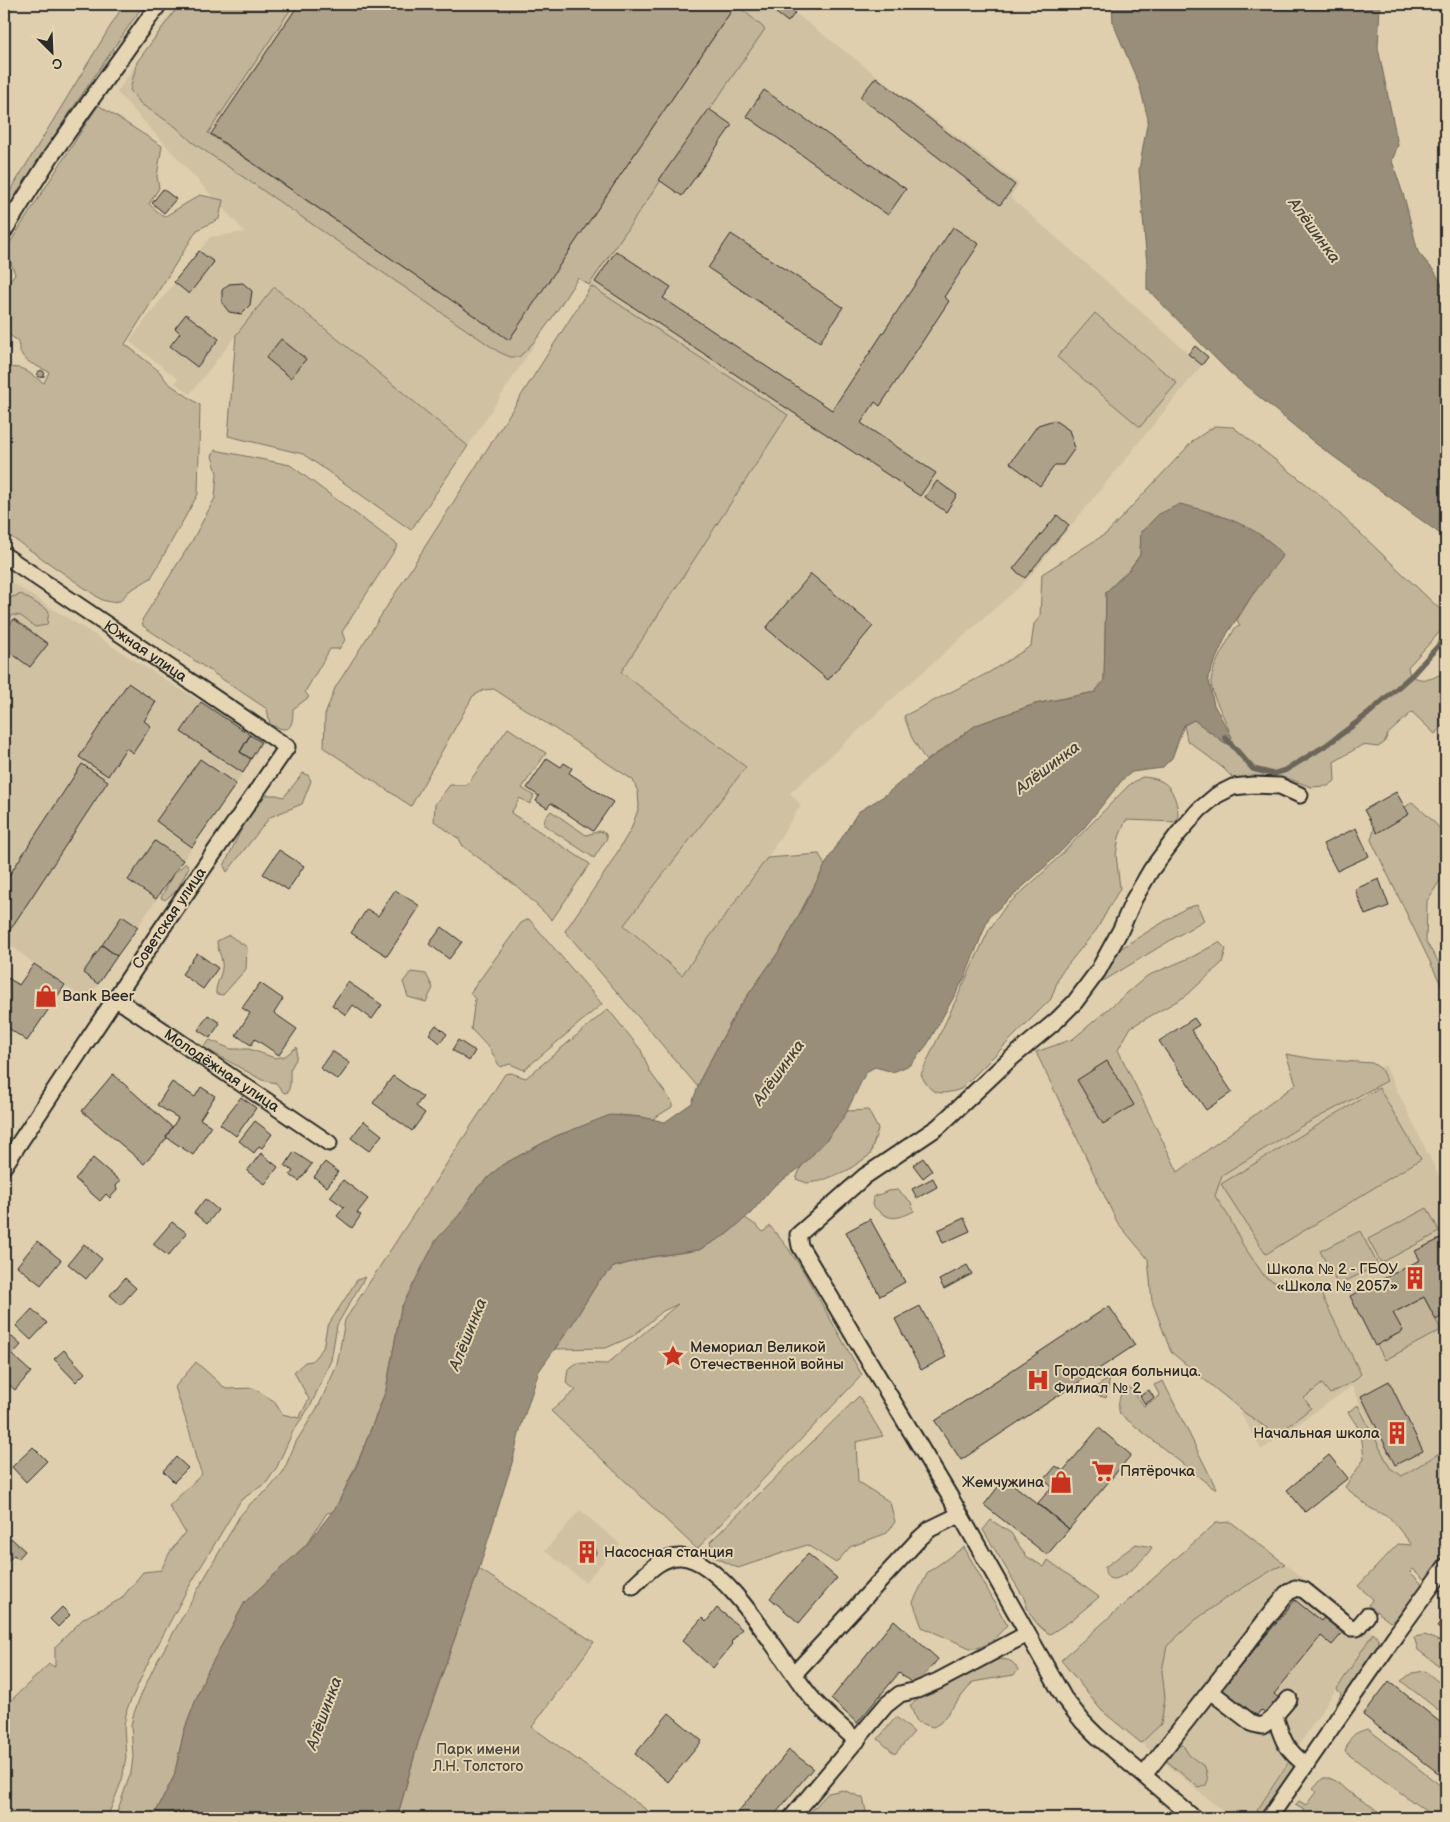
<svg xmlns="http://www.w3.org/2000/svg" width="1450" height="1822" font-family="'Balsamiq Sans',sans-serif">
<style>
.built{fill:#d0c1a3}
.green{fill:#c1b498;stroke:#767062}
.water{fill:#988e79;stroke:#6c665a}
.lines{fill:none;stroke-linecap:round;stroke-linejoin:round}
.stream{stroke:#6c665a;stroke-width:5.5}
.building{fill:#ada189;stroke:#2b2b2b}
.street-casing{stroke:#2b2b2b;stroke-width:19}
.street{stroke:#e7d6b3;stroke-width:15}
.labels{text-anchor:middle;stroke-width:4;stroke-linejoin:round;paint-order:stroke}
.street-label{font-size:15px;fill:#2b2b2b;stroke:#e7d6b3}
.poi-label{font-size:15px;fill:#2b2b2b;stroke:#e7d6b3;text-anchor:start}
.park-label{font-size:15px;fill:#494641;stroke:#e7d6b3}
.water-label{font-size:16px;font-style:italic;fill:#46443e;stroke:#e7d6b3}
</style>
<rect width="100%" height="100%" fill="#dfcfae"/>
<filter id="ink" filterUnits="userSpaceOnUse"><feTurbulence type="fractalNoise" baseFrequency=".02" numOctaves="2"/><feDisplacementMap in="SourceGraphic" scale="10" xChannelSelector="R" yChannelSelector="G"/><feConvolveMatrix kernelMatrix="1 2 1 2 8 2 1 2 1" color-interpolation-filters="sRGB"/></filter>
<g filter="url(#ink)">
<path class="built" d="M177 4H783L1019 184 1010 197 1202 365 1026 581 899 693 790 793 801 805 767 858 682 976 624 924 746 766 621 672 788 415 578 278 468 446 274 287 190 394 175 383 178 379 129 341 210 237 245 232 117 92Z
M4 578 201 702 250 735 240 751 243 773 87 1001 34 964 4 939Z
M1385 1065 1446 1191V1516L1391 1473 1352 1386 1261 1450 1137 1219Z
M580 1510 620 1544 585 1582 545 1551Z
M1231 1522 1373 1633 1251 1818H1231L1158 1757 1101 1710 1061 1660 1216 1523Z"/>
<path class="green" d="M124 4H144L70 112 4 214V201Z
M180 4H294L208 133 509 339 736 4 765 29 589 285 578 278C560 305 543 336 519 357H510L499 352 192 142 176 127 141 104 130 90 137 62Z
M98 105 162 146 157 176 159 188 149 204 164 217 200 195 223 200 219 219 197 230 125 344 159 371 168 383 200 405 198 494 151 578 129 591 120 601 110 602 102 600 4 532V369C24 364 27 373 44 383L49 372C41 367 27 364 22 355 19 351 19 344 17 340L4 332V287L15 274 6 249Z
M591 286 788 415 621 672 746 767 624 925 682 975 767 858 819 854 825 866 782 947 738 1009 702 1076 698 1087 565 931 608 868 631 829 639 807 638 792 633 780 494 689 484 690 473 696 411 806 324 748 325 715 335 688Z
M274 287 468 446 411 530 303 454 228 436 236 335Z
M1095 313 1177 383 1140 427 1057 357Z
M1215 426 1233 427 1319 494 1446 615V625L1408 667 1410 676C1427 682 1432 680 1446 670V721L1435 734 1412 712 1388 734 1384 743 1378 747 1362 745 1334 762 1335 781 1328 786 1311 787 1290 779 1262 776 1235 780 1223 768 1187 740 1184 725 1194 720 1225 743H1230C1234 728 1211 701 1211 681 1212 665 1228 642 1235 628L1240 626 1237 620 1251 597 1270 542 1253 531 1209 513 1141 531 1140 555 1129 570 1106 592 1104 681 1095 692 1035 704 977 725 926 761 912 738 904 716 988 673 1031 646 1034 624 1040 617 1042 574 1107 533 1194 440Z
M215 450 290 465 398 545 342 632 345 640 339 649H330L305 692 309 697 293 709C293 729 289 734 270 724L267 709 143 626 142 620 192 541 215 498 217 473 212 456Z
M21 594 49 611 47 625 35 627 21 616 13 615 4 623V600Z
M508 728 546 753 522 788 534 796 530 804 520 798 511 813 590 864 552 920 519 888 463 846 459 839 434 821 435 804 450 785H467Z
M303 773 308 775 311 781 302 804 270 817 227 872 224 866 247 817 266 795H276L284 797Z
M1142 777C1163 778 1172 785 1177 806 1178 812 1179 816 1176 822L1126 820 1119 837 1116 855 1120 888 1097 929 1060 974 1051 999 961 1089C940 1096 930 1095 921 1074L989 930 1005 907 1045 871 1129 785Z
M1412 802 1429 817 1446 835V871L1427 901 1426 942 1446 974V995L1371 840 1376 823 1399 812Z
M551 811 586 835 600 831 605 833 607 838 594 858 544 825 545 818Z
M186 863 189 867 177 890 165 900 161 898 173 874Z
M1197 905 1204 920 1105 980 1098 981 1112 956 1123 947 1186 908Z
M529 919 602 1004 524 1070 510 1064 500 1067 490 1049 471 1029 475 999 470 993 521 923Z
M229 935 247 947 246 969 223 995 216 994C215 983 224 973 222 962 221 954 217 949 217 941Z
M1219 942 1226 949 1222 963 1186 996 1131 1027 1118 1050 1178 1172 1296 1084 1286 1054 1314 1059 1372 1063 1380 1068 1387 1081 1300 1127 1222 1175 1215 1196 1229 1217 1243 1245 1265 1277 1285 1287 1319 1290 1361 1374 1354 1381 1330 1394 1322 1384 1304 1398 1311 1408 1277 1435 1245 1413 1171 1352 1152 1301 1148 1259 1117 1222 1036 1052 1073 1039 1147 976 1194 956Z
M411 972 426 974 433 988 426 1002 408 997 403 982Z
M608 1009 641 1050 650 1072 672 1102V1107L651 1120 642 1117 619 1115 558 1135 502 1165 477 1188 401 1308 386 1390 361 1454 336 1508 332 1512 327 1513 306 1545 245 1602 205 1676 184 1731 174 1776 153 1818H145L141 1816 135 1818H115L131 1772 133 1757 131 1726 133 1716 140 1697 154 1667 239 1517 251 1503 268 1490 283 1472 296 1442 319 1405 337 1365 345 1320 505 1074 511 1073 526 1078Z
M210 1040 231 1049H249L275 1058 285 1056 297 1047 296 1059 290 1070V1085L288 1092 284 1093 276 1083 262 1080 203 1047Z
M1379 1088 1421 1159 1266 1254 1221 1184Z
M868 1110 878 1129 870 1155 848 1170 821 1181 807 1183 796 1179 801 1167 828 1138 847 1111Z
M898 1190 911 1202 914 1211C895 1221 887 1220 872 1205L873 1197 888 1191Z
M1427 1208 1440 1232 1381 1263 1368 1239Z
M745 1218 757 1226 763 1232 770 1226 788 1248 802 1269 862 1375 697 1549 551 1411 576 1390 566 1383 568 1369 577 1363 607 1364 678 1304 663 1311 633 1336 606 1348 555 1349 571 1326 598 1282 614 1267 646 1258 699 1250 727 1234Z
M1360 1231 1378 1265 1338 1285 1320 1251Z
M365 1277 337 1325 331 1360 311 1405 293 1431 277 1467 267 1482 241 1500 187 1590 146 1667 127 1709 124 1726 126 1757 122 1780 107 1818H4V1707L49 1664 55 1667V1647L84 1618 121 1599 143 1572 161 1570 170 1552 185 1532 169 1506 202 1474 196 1459 190 1433 175 1387 196 1362 226 1389 253 1388 274 1401 282 1414 299 1418 309 1399 294 1372 305 1362 312 1361 323 1348 327 1327 357 1280Z
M1424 1297 1441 1330 1385 1360 1377 1345 1402 1331 1393 1313Z
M1110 1378 1106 1398 1088 1392Z
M1163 1381 1216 1488H1213L1120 1414C1117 1405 1119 1394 1126 1387L1132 1389 1144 1406 1160 1396 1154 1385Z
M859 1396 883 1436 856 1442 858 1482 890 1502 895 1522 887 1533 850 1547 836 1563 807 1545 738 1568 714 1557 710 1542Z
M1358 1405 1390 1468 1402 1476 1446 1449V1555L1425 1580 1413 1569 1410 1572 1423 1585 1394 1621 1390 1622 1368 1605 1373 1599 1358 1586 1398 1544 1412 1545 1390 1518 1370 1508 1345 1487 1364 1459 1361 1432 1348 1412Z
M991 1520 1011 1533 1026 1556 1044 1567 1048 1560 1099 1597 1069 1622 1050 1634C1037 1628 1027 1611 1024 1598L983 1530Z
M1231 1522 1285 1564 1274 1569 1223 1600 1194 1621 1167 1646 1162 1671 1165 1698 1161 1724 1141 1743 1101 1710 1061 1660 1216 1523Z
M1136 1544 1152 1547C1148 1556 1119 1585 1109 1578 1105 1575 1105 1572 1105 1567Z
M964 1547 1007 1625C995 1638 988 1649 970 1648L922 1627 913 1602 928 1572Z
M479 1569 594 1642 532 1727 658 1818H397L418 1743Z
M1373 1633C1381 1640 1379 1644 1375 1654L1306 1761 1295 1752 1298 1747 1304 1752 1333 1713 1341 1694 1337 1689Z
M1425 1635 1446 1644V1671L1418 1650 1414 1637Z
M994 1659C1006 1659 1013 1659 1018 1670L1014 1675 973 1682 940 1723 933 1727 917 1722 910 1705 931 1691Z
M1425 1671 1446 1688V1716L1401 1681 1412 1673Z
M896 1717 914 1732 895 1754 878 1739Z
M1368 1729 1446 1790V1818H1435L1345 1752C1350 1737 1352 1733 1368 1729Z
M1179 1739 1189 1755 1205 1767 1208 1780 1206 1785 1199 1788 1163 1758Z
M1292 1757 1302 1766 1266 1818H1252Z
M1323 1778H1329L1336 1781 1347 1791 1390 1818H1299L1304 1810 1295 1805 1299 1801 1306 1805 1316 1792 1313 1789Z
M843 1790 863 1798 866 1811 860 1818H805L828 1793Z"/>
<path class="water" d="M1112 4H1380L1378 48 1398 145 1392 161 1405 200 1418 252 1435 272 1446 292V538L1315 443 1229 372 1147 289V265L1139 170 1148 119 1140 87 1113 23Z
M1180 504C1210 511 1245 522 1269 541 1274 545 1278 551 1283 555L1251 597 1227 634 1208 677 1214 705 1232 737 1230 743H1225L1194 720 1184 725 1172 758 1162 768 1132 772 1123 779 1084 828 1047 865 989 917 965 977 927 1045 910 1065 893 1072 875 1067 866 1072 845 1115 828 1138 801 1167 773 1187 751 1213 727 1234 699 1250 650 1257 614 1267 598 1282 571 1326 539 1371 521 1426 512 1463 479 1569 418 1743 397 1818H153L174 1776 184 1731 205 1676 245 1602 306 1545 336 1507 357 1465 386 1390 401 1308 436 1240 459 1215 477 1188 502 1165 554 1137 610 1115 642 1117 665 1122 692 1103 702 1076 738 1009 782 947 829 858 858 812 884 796 916 769 976 725 1035 704 1095 692 1104 680 1106 592 1129 570 1140 555 1141 532 1159 514Z"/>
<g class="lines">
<path class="stream" d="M1225 737 1253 769 1273 774 1286 770 1328 744 1368 714 1413 674 1446 637"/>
</g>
<path class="building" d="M299 4H736L509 340 211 134Z
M782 4 795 13 788 22 776 13Z
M876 77 1015 185 1000 205 860 97Z
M764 90 906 189 888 215 746 116Z
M709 109 732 125 682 196 659 180Z
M163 189 176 199 164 213 152 203Z
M953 227 979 244 944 297 949 301 880 406 875 402 861 423 936 473 920 496 595 282 616 251 671 287 663 298 832 410Z
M731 234 843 307 820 342 708 268Z
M199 251 214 262 189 294 174 282Z
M243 283 252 291 250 305 241 314 229 312 222 303V290L229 284Z
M186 314 219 339 197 367 170 346 180 333 175 328Z
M281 339 306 359 291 378 266 358Z
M4 341 10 346 4 354Z
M1195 346 1208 357 1202 365 1188 354Z
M37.5 374a3.5 3.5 0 1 1 7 0a3.5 3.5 0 1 1-7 0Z
M1054 420 1069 430 1075 448 1063 465H1055L1040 486 1010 463 1038 425Z
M937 481 957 495 946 512 925 497Z
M1057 515 1069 525 1025 578 1013 569Z
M811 574 873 626 828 680 766 628Z
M14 619 48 644 30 667 4 648V632Z
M128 683 156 702 144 721 151 726 133 753 126 748 108 776 79 757Z
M201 702 250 735 240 752 251 759 243 773 181 732Z
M250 735 261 742 251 759 240 752Z
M547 758 561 767 564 763 572 768 569 773 613 802 593 831 551 803 547 808 536 801 539 796 527 788Z
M200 759 236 784 192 847 156 821Z
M82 764 108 781 4 939V883Z
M1396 792 1409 814 1377 833 1364 810Z
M1356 828 1369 856 1337 871 1323 844Z
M155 841 183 860 156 899 128 880Z
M279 850 304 866 288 890 263 874Z
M1379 879 1389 906 1365 915 1355 889Z
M395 890 420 906 387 956 351 933 367 909 378 916Z
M122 916 138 927 117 956 102 945Z
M442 927 462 942 449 959 429 944Z
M102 945 117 956 98 984 83 973Z
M197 953 218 968 203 989 182 974Z
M34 964 65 985 27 1041 4 1025V1005L8 999 4 996V984L8 978 19 985Z
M348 982 382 1005 372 1019 353 1005 346 1015 332 1005Z
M260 983 283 999 274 1013 297 1029 279 1055 255 1039 251 1045 236 1035 250 1013 242 1008Z
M208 1015 220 1023 210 1038 198 1030Z
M1194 1018 1199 1025 1191 1030 1232 1092 1206 1110 1159 1041Z
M436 1025 447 1034 440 1043 429 1034Z
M458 1040 475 1051 469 1061 452 1050Z
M332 1051 350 1063 338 1080 320 1068Z
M1107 1061 1134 1105 1103 1124 1077 1080Z
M113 1074 172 1127 166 1137 167 1138 144 1164 82 1111Z
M393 1076 423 1097 416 1106 425 1113 412 1131 373 1103Z
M172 1082 195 1097 201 1087 215 1096 200 1119 211 1126 193 1155 166 1137 178 1118 157 1105Z
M241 1097 256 1108 236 1136 220 1124Z
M255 1121 272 1134 262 1148 259 1146 254 1153 239 1141Z
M364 1121 382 1135 369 1151 351 1138Z
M294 1152 312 1164 299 1181 290 1175 293 1171 285 1166Z
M261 1153 278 1167 265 1184 247 1171Z
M93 1158 120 1181 116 1186 117 1190 110 1198 106 1194 100 1201 75 1179Z
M923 1158 932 1171 923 1178 913 1165Z
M325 1162 338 1172 327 1187 314 1177Z
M933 1178 937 1187 917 1198 912 1189Z
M343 1180 368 1199 357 1213 361 1215 352 1228 337 1216 344 1207 330 1197Z
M205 1199 218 1210 207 1224 194 1213Z
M964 1218 970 1231 943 1243 938 1230Z
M870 1219 905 1282 880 1296 846 1232Z
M172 1222 187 1233 168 1256 153 1244Z
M1442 1238 1446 1246V1314L1436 1320 1424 1297 1393 1313 1403 1331 1375 1346 1350 1296 1420 1260 1415 1251Z
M37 1241 61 1260 41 1285 17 1266Z
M84 1244 102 1259 86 1279 68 1264Z
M967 1265 972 1274 944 1289 939 1280Z
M125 1278 136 1288 121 1305 110 1295Z
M920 1306 946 1357 921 1370 895 1319Z
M1109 1306 1135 1345 961 1460 935 1421Z
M32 1309 47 1323 31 1340 16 1326Z
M4 1335 8 1339 12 1337 21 1345 12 1355 31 1372 15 1390 4 1380Z
M64 1350 85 1373 76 1382 54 1359Z
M1389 1381 1423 1451 1395 1465 1361 1396Z
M1149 1390 1154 1398 1145 1404 1140 1396Z
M1099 1428 1131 1455 1069 1529 1038 1503 1052 1487 1044 1480 1056 1466 1063 1471Z
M33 1447 47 1461 26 1482 12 1467Z
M1329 1455 1348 1478 1305 1512 1287 1490Z
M176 1457 188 1468 174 1482 163 1471Z
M1005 1478 1069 1529 1047 1555 984 1505Z
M11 1538 25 1551 18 1559 14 1555 5 1564 4 1546Z
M578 1551a9 9 0 1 1 18 0a9 9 0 1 1-18 0Z
M808 1554 837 1578 799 1623 770 1598Z
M1295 1600 1321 1621 1326 1615 1345 1630 1332 1645 1321 1636 1274 1694 1282 1701 1269 1717 1261 1710 1256 1716 1222 1689Z
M62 1607 70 1615 58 1627 50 1619Z
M717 1608 742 1629 731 1642 733 1644 713 1668 682 1641 702 1618 706 1622Z
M1446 1615V1634L1437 1627Z
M894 1620 938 1659 916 1686 899 1673 857 1723 831 1699Z
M1389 1681 1446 1727V1779L1363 1715Z
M669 1713 702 1741 668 1782 635 1754Z
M789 1750 813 1768 772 1818H733Z"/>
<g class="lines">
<defs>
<g id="street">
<path d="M4 231 51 156 159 4"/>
<path id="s1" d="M4 555 287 747 160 931 4 1166"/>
<path id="s2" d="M115 998 329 1143"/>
<path d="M633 1586C646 1574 661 1556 681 1557 725 1559 783 1663 810 1696 823 1712 841 1726 857 1741"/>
<path d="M794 1674 919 1539 930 1529 959 1515"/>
<path d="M1210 1691 1253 1724 1262 1726 1271 1720 1289 1699"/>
<path d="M1275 1716C1283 1741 1285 1749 1306 1765"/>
<path d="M1144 1775 1286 1594 1295 1588 1304 1590 1351 1628H1357L1367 1616"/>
<path d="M791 1818 886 1705 900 1694 917 1690 938 1681 1027 1634"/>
<path d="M1194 1818 1097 1736 1083 1722 1064 1698 949 1495 800 1246 798 1235 865 1176 938 1127 1008 1061 1057 1020 1075 1002 1098 971 1121 929 1134 899 1151 870 1178 834 1199 810 1217 795 1233 787 1253 785 1280 786 1300 795"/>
<path d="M1269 1818 1395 1636 1446 1566"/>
</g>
</defs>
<use href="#street" class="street-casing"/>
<use href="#street" class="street"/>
</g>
</g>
<defs>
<symbol id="shop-bare" viewBox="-9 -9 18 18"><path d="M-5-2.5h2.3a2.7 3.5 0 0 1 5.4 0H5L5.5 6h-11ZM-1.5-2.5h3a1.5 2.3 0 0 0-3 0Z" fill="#c8321e" stroke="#e7d6b3" stroke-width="2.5" paint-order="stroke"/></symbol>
<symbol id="building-bare" viewBox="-9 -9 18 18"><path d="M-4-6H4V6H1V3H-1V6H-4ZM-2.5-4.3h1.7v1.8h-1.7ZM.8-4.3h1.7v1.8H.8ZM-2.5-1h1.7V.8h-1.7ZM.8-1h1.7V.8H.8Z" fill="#c8321e" stroke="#e7d6b3" stroke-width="2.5" paint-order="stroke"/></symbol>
<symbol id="sight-bare" viewBox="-9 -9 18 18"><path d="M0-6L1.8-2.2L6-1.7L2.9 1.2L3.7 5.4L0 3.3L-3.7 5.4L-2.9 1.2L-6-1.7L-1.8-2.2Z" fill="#c8321e" stroke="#e7d6b3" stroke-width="2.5" paint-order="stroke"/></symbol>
<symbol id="hospital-bare" viewBox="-9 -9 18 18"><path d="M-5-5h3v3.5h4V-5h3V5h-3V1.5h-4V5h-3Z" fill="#c8321e" stroke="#e7d6b3" stroke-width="2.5" paint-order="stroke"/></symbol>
<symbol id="supermarket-bare" viewBox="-9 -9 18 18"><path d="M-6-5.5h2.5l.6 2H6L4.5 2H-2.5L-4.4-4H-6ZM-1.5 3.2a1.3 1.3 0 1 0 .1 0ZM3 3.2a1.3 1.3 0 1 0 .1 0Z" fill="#c8321e" stroke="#e7d6b3" stroke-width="2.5" paint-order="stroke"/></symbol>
</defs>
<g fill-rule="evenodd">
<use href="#shop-bare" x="30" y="980" width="32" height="32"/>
<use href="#building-bare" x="1399" y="1262" width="32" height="32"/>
<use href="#sight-bare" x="657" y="1340" width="32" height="32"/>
<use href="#hospital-bare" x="1022" y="1364" width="32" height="32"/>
<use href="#building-bare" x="1381" y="1417" width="32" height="32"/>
<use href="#supermarket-bare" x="1087" y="1455" width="32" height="32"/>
<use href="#shop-bare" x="1045" y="1466" width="32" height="32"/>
<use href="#building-bare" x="571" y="1536" width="32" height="32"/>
</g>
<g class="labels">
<g class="street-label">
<text dy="5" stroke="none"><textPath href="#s1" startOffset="171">Южная улица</textPath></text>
<text transform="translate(169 918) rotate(-56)" y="5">Советская улица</text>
<text dy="5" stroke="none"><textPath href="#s2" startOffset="129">Молодёжная улица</textPath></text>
</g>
<g class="poi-label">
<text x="62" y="1001">Bank Beer</text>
<text x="1398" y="1274" text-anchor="end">Школа № 2 - ГБОУ<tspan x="1398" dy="17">«Школа № 2057»</tspan></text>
<text x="690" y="1352">Мемориал Великой<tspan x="690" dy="17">Отечественной войны</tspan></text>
<text x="1054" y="1376">Городская больница.<tspan x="1054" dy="17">Филиал № 2</tspan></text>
<text x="1380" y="1438" text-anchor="end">Начальная школа</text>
<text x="1120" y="1476">Пятёрочка</text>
<text x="1044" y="1487" text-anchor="end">Жемчужина</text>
<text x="604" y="1557">Насосная станция</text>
</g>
<g class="park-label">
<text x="478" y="1754">Парк имени<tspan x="478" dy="17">Л.Н. Толстого</tspan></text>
</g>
<g class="water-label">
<text transform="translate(1315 230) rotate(54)" y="6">Алёшинка</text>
<text transform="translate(1047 767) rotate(-37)" y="6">Алёшинка</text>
<text transform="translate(778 1072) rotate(-54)" y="6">Алёшинка</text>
<text transform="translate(467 1334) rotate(-68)" y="6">Алёшинка</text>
<text transform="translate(323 1713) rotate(-70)" y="6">Алёшинка</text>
</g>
</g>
<rect width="1450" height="1822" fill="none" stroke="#e7d6b3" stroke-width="20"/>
<rect x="10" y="10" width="1430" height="1802" fill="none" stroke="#2b2b2b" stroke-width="2" filter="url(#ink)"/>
<g transform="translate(52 52) rotate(156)" stroke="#e7d6b3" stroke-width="4" paint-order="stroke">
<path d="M0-4L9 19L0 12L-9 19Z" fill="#2b2b2b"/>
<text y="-8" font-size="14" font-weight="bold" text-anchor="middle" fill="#2b2b2b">С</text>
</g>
</svg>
